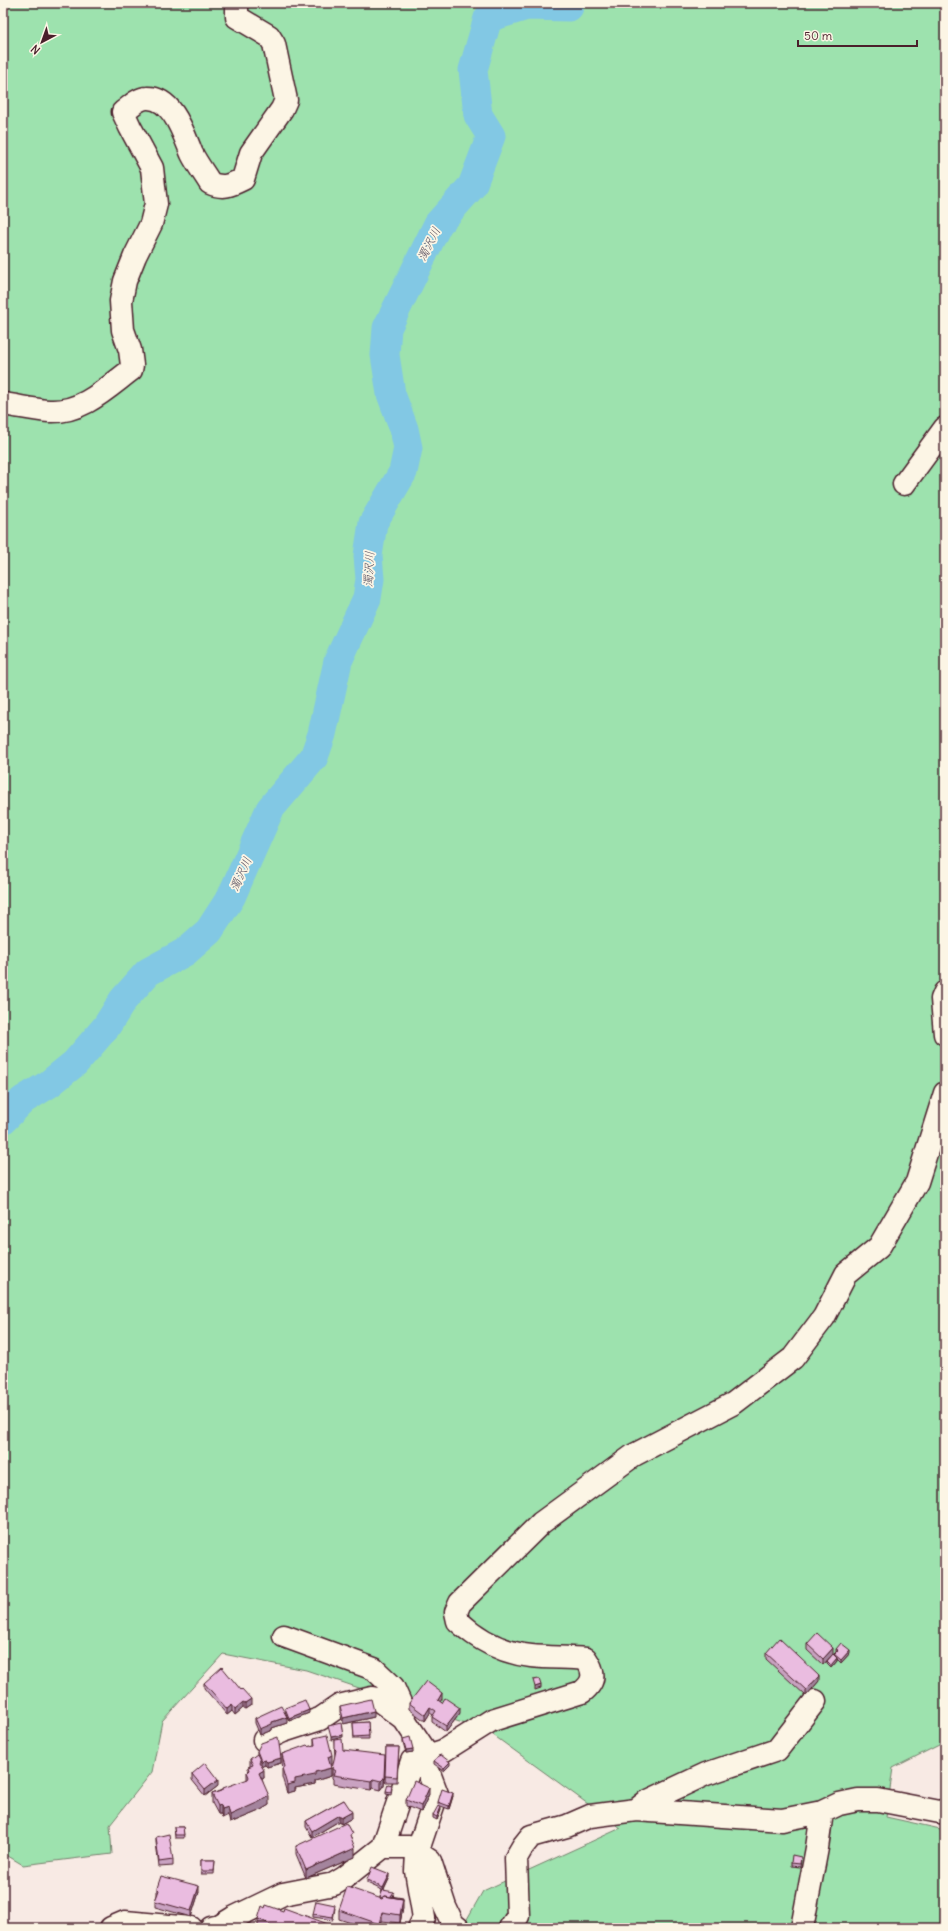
<svg xmlns="http://www.w3.org/2000/svg" width="948" height="1931" font-family="Delius,'Klee One',sans-serif">
<style>
.green{fill:#9de2ae;stroke:#74806c}
.lines{fill:none;stroke-linecap:round;stroke-linejoin:round}
.river{stroke:#82c8e4;stroke-width:29}
.minor-casing{stroke:#4a1f2b;stroke-width:25}
.minor{stroke:#fcf5e5;stroke-width:22}
.wall{fill:#c9a2c1;stroke:#4a1f2b}
.shaded-wall{fill:#a4849d;stroke:#4a1f2b}
.building{fill:#eabce0;stroke:#4a1f2b}
.labels{text-anchor:middle;stroke-width:3.5;stroke-linejoin:round;paint-order:stroke}
.water-label{font-size:12px;font-style:italic;fill:#5b5262;stroke:#fcf5e5}
</style>
<rect width="100%" height="100%" fill="#f8eae4"/>
<filter id="ink" filterUnits="userSpaceOnUse"><feTurbulence type="fractalNoise" baseFrequency=".025" numOctaves="2"/><feDisplacementMap in="SourceGraphic" scale="8" xChannelSelector="R" yChannelSelector="G"/><feConvolveMatrix kernelMatrix="1 2 1 2 8 2 1 2 1" color-interpolation-filters="sRGB"/></filter>
<g filter="url(#ink)">
<path class="green" d="M3 3H945V1742L893 1768 886 1817 945 1830V1928H462L483 1891 621 1828 489 1732 306 1670 223 1654 162 1721 152 1772 110 1825 112 1854 23 1865 3 1853Z"/>
<g class="lines">
<path class="river" d="M3 1120 23 1100 49 1084 75 1063 106 1027 123 1000 148 972 185 952 209 931 231 897 270 809 314 757 322 734 338 661 367 598 370 579 368 556 373 523 403 472 408 448 404 429 391 394 385 355 387 328 438 224 472 186 491 136 478 115 473 70 488 18 527 6 569 7 568 3"/>
<defs>
<path id="minor" d="M3 404C18 406 34 410 49 411 82 413 107 388 131 370L132 365 130 350 123 330 121 301 125 281 135 256 151 224 156 204 152 168 130 127 123 112C130 107 138 98 147 98 173 97 184 135 192 154 197 164 204 173 210 183 223 189 231 185 243 179L251 153 282 109 286 100 274 44 269 36 237 17V3
M904 484 945 428
M945 992 942 999 945 1034
M284 1636 374 1669 393 1687 405 1714 404 1719
M264 1740 283 1731 320 1719 339 1706 372 1698 377 1699 404 1719 428 1755
M636 1810 646 1802 706 1774 777 1750 815 1701
M383 1847H409L430 1861 445 1907 453 1924 458 1928
M111 1928 125 1922 191 1928
M211 1928 220 1926 233 1918 283 1894 334 1884 344 1878 383 1847 412 1761 443 1751 492 1720 582 1692C595 1682 595 1672 586 1659 568 1657 550 1658 531 1656 504 1653 478 1640 458 1621L456 1612 460 1603 541 1523 634 1455 734 1403 793 1358 824 1317 846 1274 879 1247 917 1182 945 1093
M419 1928 424 1918 416 1871 417 1853 437 1794 423 1757
M510 1928 518 1916 516 1858 523 1846 531 1836 567 1826 590 1816 636 1810 782 1820 822 1812 839 1804 858 1800H878L945 1813
M802 1928 817 1848 822 1812"/>
</defs>
<use href="#minor" class="minor-casing"/>
<use href="#minor" class="minor"/>
</g>
<path class="wall" d="M807 1644 833 1654 823 1665 807 1650Z
M836 1649 850 1653 841 1663 837 1659V1661L831 1668 827 1664V1661L834 1656V1654L836 1652Z
M766 1653 819 1681 806 1696 766 1659Z
M204 1683 251 1705 245 1709 243 1708 235 1715 232 1711 227 1715 204 1688Z
M442 1699 440 1702 460 1713 446 1732 432 1722V1717L433 1715 430 1713 425 1721 409 1709V1703Z
M340 1706 374 1717 343 1724 340 1712Z
M285 1708 309 1713 289 1721 285 1711Z
M255 1718 287 1723 272 1728V1730L260 1735 255 1723Z
M368 1722 369 1739H354L353 1723Z
M314 1738 332 1764 330 1765 331 1776 315 1781V1784L295 1788V1791L287 1793 282 1777V1768H283L282 1763V1754L314 1745Z
M403 1739 413 1752 406 1753 403 1742Z
M334 1740 343 1750 385 1764 384 1786 381 1790 373 1788 371 1790 333 1784V1779L332 1778V1769L335 1757Z
M386 1747H399L397 1782H385Z
M257 1751 281 1763 267 1767 265 1765 262 1766 264 1778 262 1779 269 1805 259 1811 230 1823 228 1815 222 1818 221 1814H218L212 1803V1794L247 1780V1772L248 1771V1767H250V1759L257 1755Z
M434 1761 450 1765 444 1771 434 1764Z
M192 1774 218 1786 205 1796 192 1780Z
M392 1788 391 1795 386 1794V1791Z
M429 1794 421 1812 406 1806V1800Z
M453 1796 449 1809 438 1805V1802Z
M344 1800 352 1818 341 1824 339 1821 312 1837 306 1827V1821Z
M441 1810 437 1820 433 1818V1815Z
M174 1827H183L184 1838H175Z
M156 1837 173 1860V1866L159 1867 156 1842Z
M296 1846 355 1857 306 1878 296 1854Z
M201 1860H215L214 1874H201Z
M801 1860 800 1867 791 1866V1863Z
M390 1877 384 1890 394 1895 393 1896 403 1908 400 1923 382 1921 380 1928H366L339 1919V1910L380 1898 382 1890 367 1883V1880Z
M157 1888 199 1892 191 1917 155 1907V1901L157 1895Z
M335 1908 333 1920 313 1917V1914Z
M258 1919 328 1928H258Z"/>
<path class="shaded-wall" d="M833 1648V1654L823 1665V1659Z
M850 1650V1653L841 1663V1660Z
M837 1658V1661L831 1668V1665Z
M819 1676V1681L806 1696V1690Z
M541 1685V1688L535 1690V1687Z
M442 1693V1699L438 1705V1700Z
M251 1699V1705L245 1709V1703Z
M243 1702V1708L235 1715V1709Z
M232 1705V1711L227 1715V1709Z
M430 1707V1713L425 1721V1715Z
M460 1708V1713L446 1732V1726Z
M309 1710V1713L289 1721V1718Z
M374 1711V1717L343 1724V1718Z
M287 1717V1723L272 1728V1730L260 1735V1729L272 1722Z
M343 1735V1737L331 1740V1737Z
M413 1749V1752L406 1753V1750Z
M332 1755V1764L328 1766V1757Z
M385 1755 384 1786 381 1790V1781Z
M281 1758V1763L267 1767V1762Z
M265 1760V1765L261 1767V1761Z
M450 1762V1765L444 1771V1768Z
M331 1768V1776L315 1781V1784L295 1788V1791L287 1793V1785L295 1779 315 1772Z
M264 1770V1778L259 1781V1773Z
M373 1779V1788L371 1790V1781Z
M218 1780V1786L205 1796V1790Z
M429 1788V1794L421 1812V1806Z
M453 1793V1796L449 1809V1806Z
M269 1796V1805L259 1811 230 1823V1815Z
M221 1805V1814H218V1806Z
M228 1807V1815L222 1818V1809Z
M441 1807V1810L437 1820V1817Z
M352 1812V1818L341 1824V1818Z
M339 1815V1821L312 1837V1831Z
M355 1848V1857L306 1878V1870Z
M390 1874V1877L383 1891V1888Z
M199 1886V1892L191 1917V1911Z
M403 1899V1908L400 1923V1915Z
M382 1912V1921L380 1928H379V1924Z"/>
<path class="building" d="M817 1633 833 1648 823 1659 807 1644Z
M779 1638 819 1676 806 1690 766 1653Z
M841 1643 850 1650 841 1660 834 1654 838 1650 836 1649Z
M833 1654 837 1658 831 1665 827 1661Z
M222 1667 241 1690 242 1689 251 1699 245 1703 243 1702 235 1709 232 1705 227 1709 204 1683Z
M539 1679 541 1685 535 1687 533 1680Z
M426 1681 442 1693 438 1700 442 1703 445 1698 460 1708 446 1726 432 1717 436 1711 430 1707 425 1715 409 1703Z
M371 1699 374 1711 343 1718 340 1706Z
M305 1700 309 1710 289 1718 285 1708Z
M281 1706 287 1717 272 1722V1724L260 1729 255 1718Z
M368 1722 369 1736 354 1737 353 1723Z
M341 1723 343 1735 331 1737 328 1726Z
M327 1735 332 1755 328 1757 331 1768 315 1772V1775L295 1779V1783L287 1785 282 1768 285 1767 282 1754 307 1745 309 1747 315 1745 314 1738Z
M278 1737 281 1758 267 1762 265 1760 261 1761 257 1751 261 1743Z
M410 1737 413 1749 406 1750 403 1739Z
M342 1739 343 1750 385 1755 384 1778 381 1781 373 1779 371 1781 333 1775 335 1771 332 1769 336 1750 334 1748V1740Z
M386 1747H399L397 1777 385 1776Z
M257 1754 260 1760 259 1762 264 1770 259 1773 269 1796 259 1802 230 1815 228 1807 222 1809 221 1805 218 1806 212 1794 221 1791 223 1788 248 1779 249 1777 247 1772 249 1770 248 1767 253 1765 250 1759Z
M441 1755 450 1762 444 1768 434 1761 438 1756Z
M205 1763 218 1780 205 1790 192 1774Z
M414 1781 429 1788 421 1806 406 1800Z
M388 1784 392 1785 391 1792 386 1791Z
M442 1789 453 1793 449 1806 438 1802Z
M344 1800 352 1812 341 1818 339 1815 312 1831 306 1821Z
M438 1806 441 1807 437 1817 433 1815Z
M346 1823 352 1834 350 1835 355 1848 306 1870 296 1846Z
M174 1827H183L184 1835H175Z
M169 1834 173 1860 159 1862 156 1837Z
M792 1855 801 1857 800 1864 791 1863Z
M201 1860H215L214 1871H201Z
M372 1867 390 1874 383 1888 367 1880Z
M161 1876 199 1886 191 1911 155 1901 159 1890 157 1888Z
M347 1887 382 1899 385 1896 403 1899 400 1915 382 1912 379 1924 339 1910Z
M383 1890 394 1892 391 1896 403 1898V1899L385 1896 382 1898 380 1897Z
M316 1901 335 1905 333 1917 313 1914Z
M266 1905 283 1911 284 1908 328 1924 326 1928H269L270 1924 258 1919 262 1906 265 1908Z"/>
</g>
<g class="labels">
<g class="water-label">
<text transform="translate(429 244) rotate(-63)" y="4">濁沢川</text>
<text transform="translate(369 569) rotate(-87)" y="4">濁沢川</text>
<text transform="translate(241 874) rotate(-66)" y="4">濁沢川</text>
</g>
</g>
<rect width="948" height="1931" fill="none" stroke="#fcf5e5" stroke-width="16"/>
<rect x="8" y="8" width="932" height="1915" fill="none" stroke="#4a1f2b" stroke-width="1.5" filter="url(#ink)"/>
<g transform="translate(42 42) rotate(221)" stroke="#fcf5e5" stroke-width="3" paint-order="stroke">
<path d="M0-3L7 15L0 10L-7 15Z" fill="#4a1f2b"/>
<text y="-6" font-size="11" font-weight="bold" text-anchor="middle" fill="#4a1f2b">N</text>
</g>
<path d="M798 40v6h119v-6" fill="none" stroke="#4a1f2b" stroke-width="2"/>
<text x="804" y="40" font-size="12" fill="#4a1f2b" stroke="#fcf5e5" stroke-width="3" paint-order="stroke">50 m</text>
</svg>
